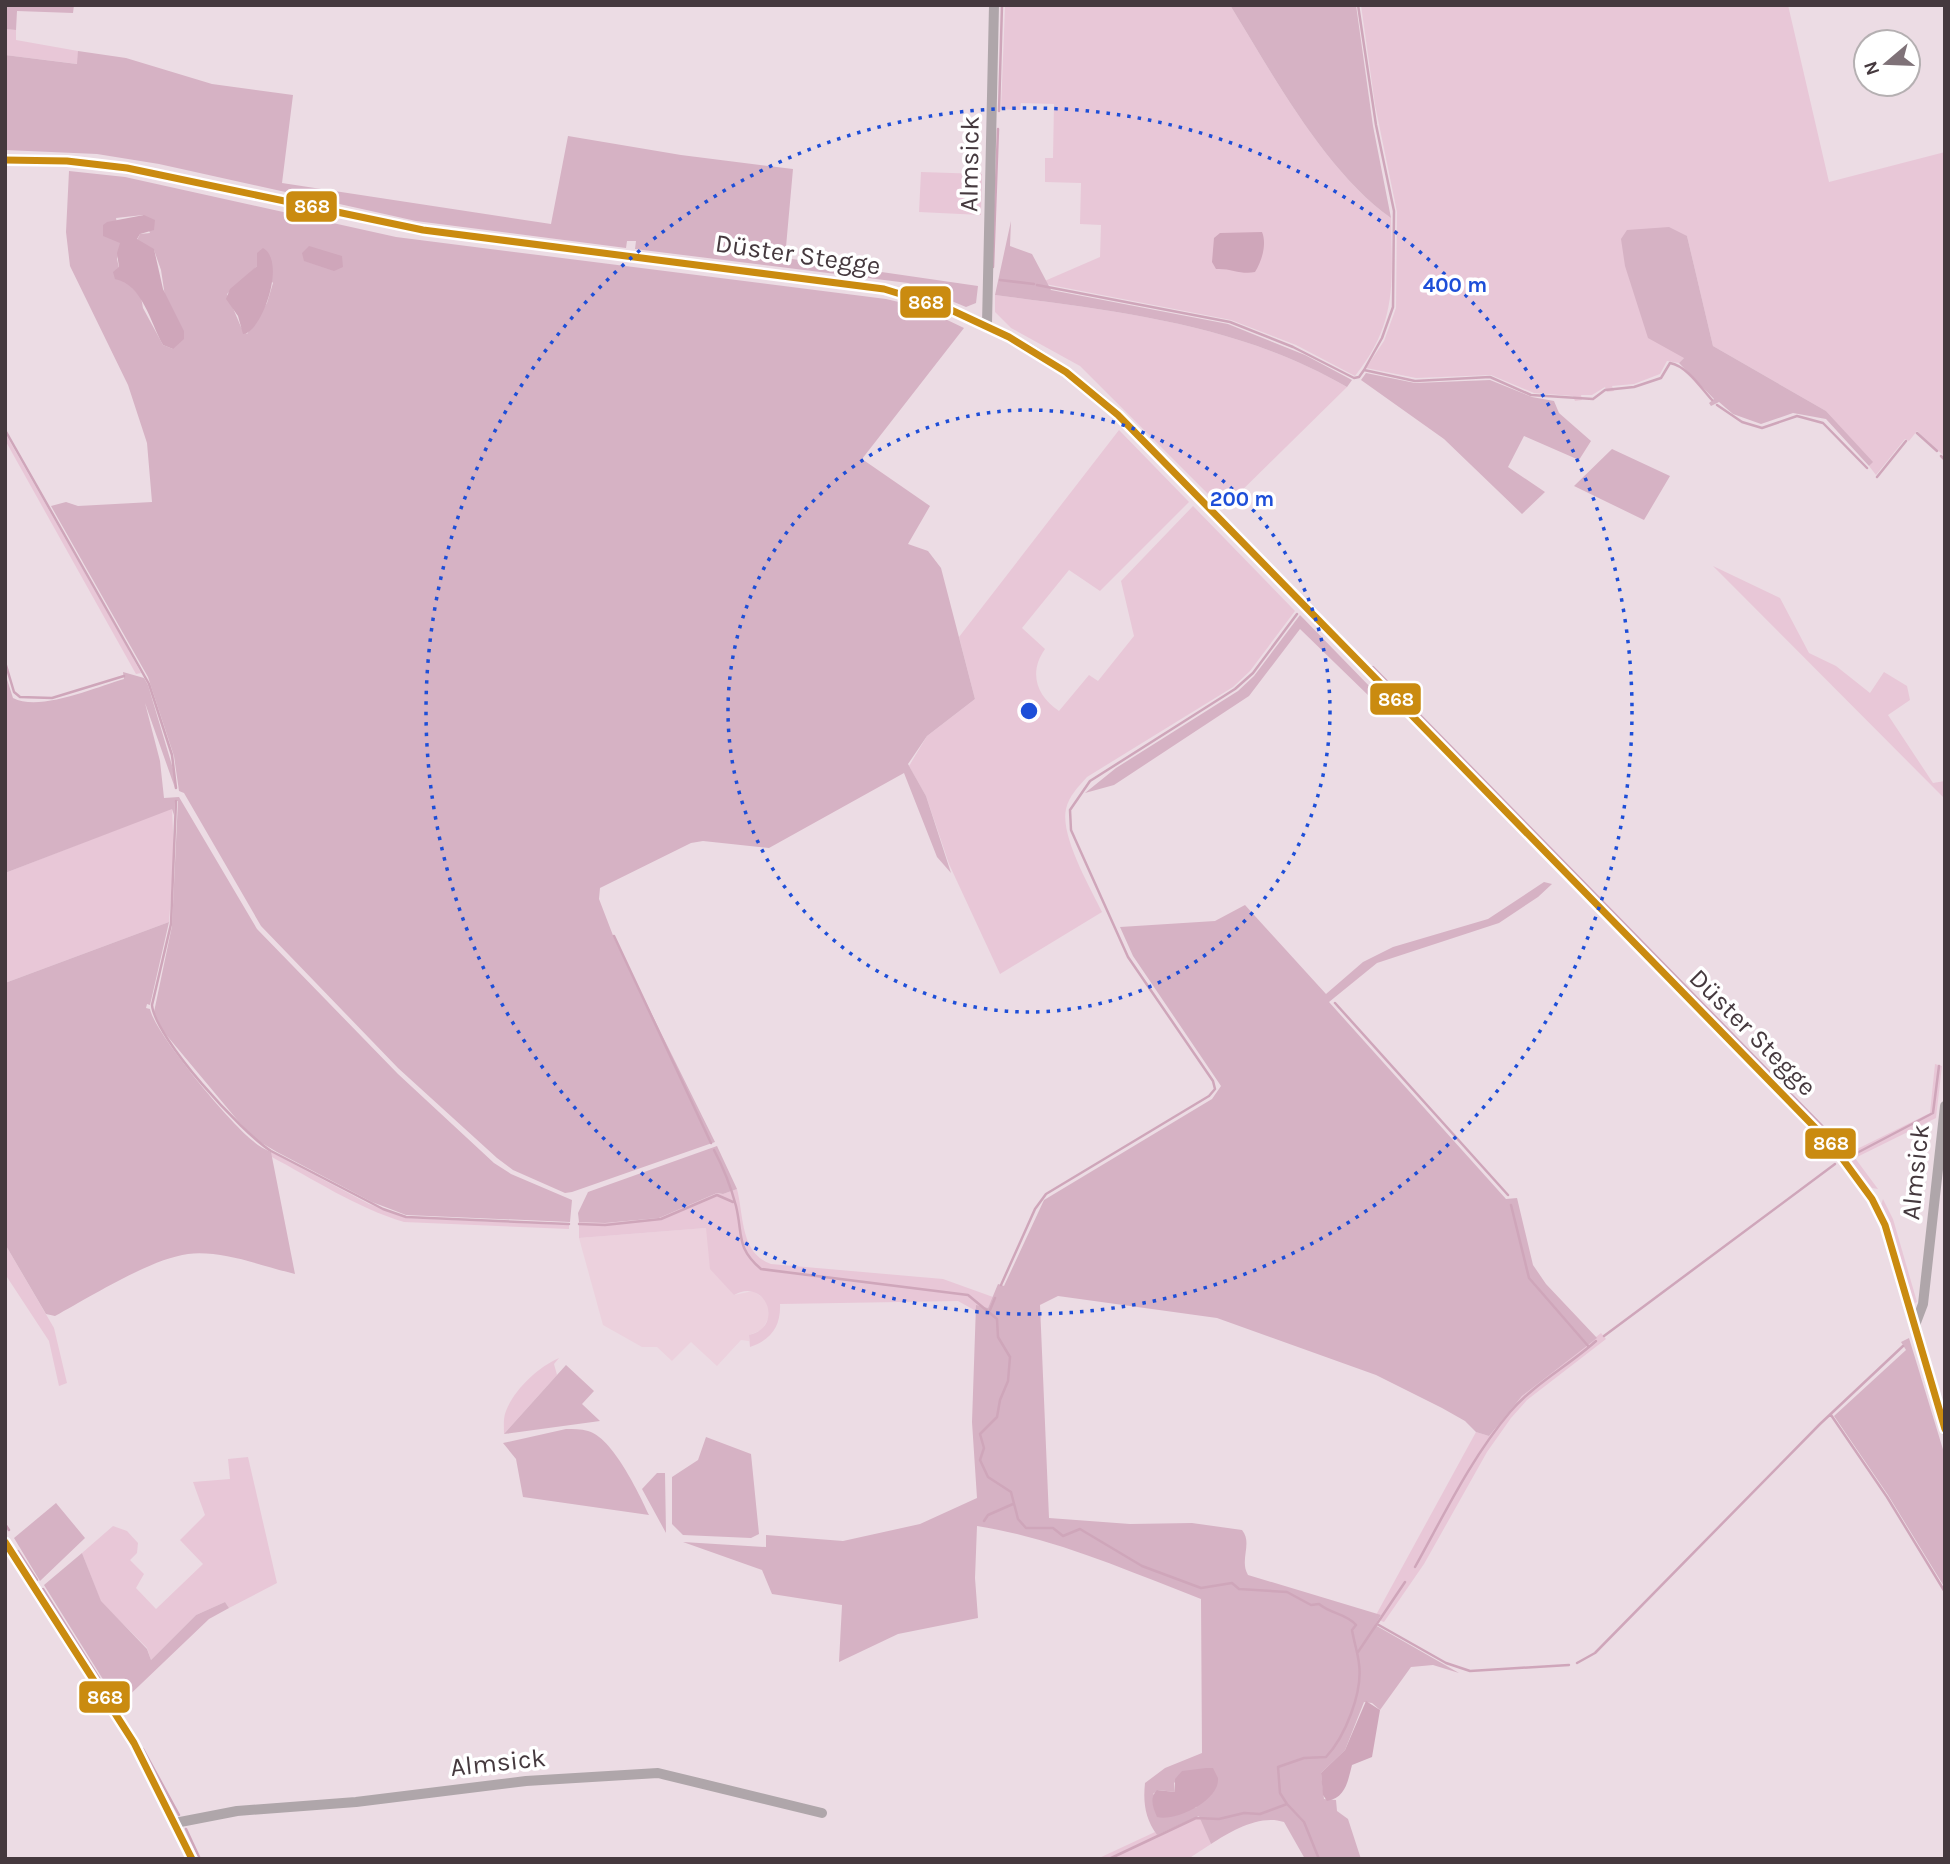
<svg xmlns="http://www.w3.org/2000/svg" width="1950" height="1864" font-family="Karla,sans-serif">
<style>
.built{fill:#ecd1dd}
.green{fill:#e8c7d7}
.forest{fill:#d6b2c4;fill-rule:evenodd}
.water{fill:#cfa6ba}
.lines{fill:none;stroke-linecap:round;stroke-linejoin:round}
.stream{stroke:#cfa6ba;stroke-width:2.5}
.minor{stroke:#afa6aa;stroke-width:10}
.bus-1-casing{stroke:#fff;stroke-width:12}
.bus-1{stroke:#ca8b10;stroke-width:7}
.ring{fill:none;stroke:#1d4ed8;stroke-width:3.5;stroke-dasharray:3.5 7}
.labels{text-anchor:middle;stroke-width:7;stroke-linejoin:round;paint-order:stroke}
.street-label{font-size:26px;fill:#45393e;stroke:#fff}
.centre{fill:#1d4ed8;stroke:#fff;stroke-width:3.5}
.ring-label{font-size:21px;text-anchor:middle;font-weight:bold;fill:#1d4ed8;stroke:#fff;stroke-width:7;stroke-linejoin:round;paint-order:stroke}
.line-badge{stroke:#fff;stroke-width:2.5}
.badge-label{font-size:19px;text-anchor:middle;font-weight:bold;fill:#fff}
</style>
<rect width="100%" height="100%" fill="#ecdce4"/>
<path class="built" d="M706 1228 734 1295 753 1291 766 1300 770 1315 762 1330 749 1335V1341L741 1340 717 1366 691 1342 672 1361 657 1347H642L603 1325 579 1238Z"/>
<path class="green" d="M1069 5H1230C1273 75 1325 171 1391 218 1392 282 1398 322 1355 376L1296 345 1231 320 1040 283 1100 257 1101 225 1080 224 1081 183 1045 182V158H1053L1054 104 1021 103 1020 110 1001 109 1005 7Z
M1361 5H1788L1829 182 1945 152V457L1917 431 1909 441 1905 439 1876 475 1869 466 1872 462 1826 411 1713 346 1687 236 1684 358 1679 363 1667 361 1660 374 1634 384 1612 386 1614 391 1607 392 1605 387 1592 395H1581L1582 400 1575 401 1573 396 1534 393 1491 375 1416 378 1366 368 1384 341 1396 308 1397 212 1375 105Z
M5 29 16 30V40L78 51V64L5 55Z
M921 172 982 174 981 215 919 212Z
M995 295C1116 311 1239 324 1347 387L1223 509 1080 366 1011 328 995 312Z
M1119 430 1189 502 1100 591 1069 570 1022 628 1045 649C1028 673 1037 696 1059 711L1089 675 1098 681 1134 636 1121 581 1193 506 1295 611 1250 671 1233 687 1087 777C1078 787 1069 796 1066 809 1060 836 1090 887 1102 912L1000 974 949 864 926 796 909 766 927 736 975 699 959 637Z
M5 433 123 640 141 673 136 674 5 440Z
M1713 566 1780 598 1809 653 1836 666 1870 693 1884 672 1907 686 1910 700 1888 715 1933 783 1945 781V799Z
M172 808 174 855 169 922 5 983V873Z
M1935 1064 1942 1066 1936 1118 1855 1158 1878 1189 1872 1188 1837 1144 1840 1142 1851 1152 1930 1113Z
M271 1152 369 1204 406 1218 569 1225V1229L404 1222C357 1208 313 1179 270 1156Z
M737 1189C744 1216 740 1253 771 1264L943 1279 993 1297 988 1308 976 1306V1311L958 1301 780 1304C781 1326 771 1340 750 1347L749 1335C785 1327 766 1277 734 1295L710 1269 706 1228 579 1238V1222L606 1223 659 1218 717 1193 723 1194Z
M1883 1199 1893 1219 1917 1302 1915 1303 1880 1208Z
M5 1244 54 1328 67 1383 59 1386 49 1341 5 1274Z
M1601 1333 1606 1339 1527 1400 1511 1418 1487 1452 1424 1564 1384 1622 1381 1621V1615H1376L1476 1432 1489 1436 1522 1396Z
M559 1358 554 1364 557 1375 504 1434C504 1427 503 1418 506 1411 514 1390 538 1367 559 1358Z
M248 1457 277 1583 229 1608 225 1602 196 1615 151 1660 147 1648 101 1602 82 1553 113 1526 127 1531 138 1543 137 1553 130 1560 144 1574 136 1588 156 1609 203 1564 180 1540 205 1515 193 1482 230 1479 228 1459Z
M1200 1816 1211 1844 1188 1859H1097L1155 1832 1157 1835Z"/>
<path class="forest" d="M5 5H74L73 13 17 11 16 30 5 29Z
M1230 5H1356L1373 126 1391 218C1325 171 1273 75 1230 5Z
M78 51 126 58 212 84 293 95 282 183 551 224 568 136 681 155 793 169 785 258 978 286 976 303 966 307 908 283 635 249 636 241H627L626 248 416 221 159 164 97 154 5 150V55L77 64Z
M69 171 125 177 396 237 886 299 920 307 964 328 862 459 930 506 908 544 928 551 941 568 975 699 927 736 908 764 926 796 951 873 937 857 904 773 769 848 703 841 691 843 600 888 599 899 614 938 715 1142 572 1192 565 1193 513 1170 497 1158 398 1068 261 926 184 793 179 791 174 756 148 677 51 506 66 502 78 506 152 502 147 443 128 385 70 266 66 232ZM143 215 150 233 140 234 137 240 154 250 161 270 173 349 163 345 143 308 141 297 126 281 119 268 117 259 121 247 116 218ZM257 266 273 283 267 303 247 334 241 327 227 294Z
M1011 221 1010 246 1032 254 1051 290 1228 324 1305 355 1352 380 1347 387C1239 324 1116 311 995 295Z
M1669 227 1687 236 1713 346 1826 411 1873 462 1869 466 1826 419 1793 413 1761 424 1733 414 1719 402 1711 406 1709 403 1714 399 1679 363 1684 358 1648 338 1625 266 1621 239 1627 230Z
M1366 373 1415 383 1490 380 1532 397 1554 401 1559 413 1591 441 1579 460 1524 436 1508 467 1545 492 1522 514 1444 439 1361 380Z
M1612 449 1670 476 1644 520 1574 486Z
M1300 615 1376 693 1371 698 1300 629 1249 696 1114 785 1085 793 1116 768 1238 691 1254 676Z
M123 672 144 678 148 685 174 772 175 788 145 703 160 761 164 798 179 797 257 929 398 1074 494 1163 511 1174 572 1200 570 1222 406 1215 372 1202 277 1152 255 1139 239 1122 163 1031 154 1012 172 926 178 801H175L174 815 172 809 5 873V673L13 698C40 712 96 687 124 679Z
M1544 882 1552 884 1538 897 1499 923 1377 963 1329 1002 1506 1199 1517 1198 1533 1265 1546 1284 1597 1338 1522 1396 1489 1436 1476 1432 1465 1421 1442 1408 1376 1375 1217 1318 1058 1296 1040 1305 1049 1518 1130 1524 1192 1523 1242 1530C1253 1543 1239 1560 1248 1575L1381 1615 1375 1625 1459 1673 1433 1665 1411 1667 1380 1710 1372 1703 1364 1702 1345 1750 1321 1773 1324 1799 1336 1800 1337 1811 1348 1819 1361 1859H1305L1284 1822C1260 1814 1231 1831 1211 1844L1199 1816 1157 1835C1145 1818 1143 1803 1145 1783L1165 1768 1202 1753 1201 1599C1128 1571 1054 1538 977 1526L975 1578 978 1618 898 1634 839 1662 842 1605 772 1594 762 1570 683 1542 766 1547V1535L843 1541 920 1524 977 1498 972 1422 976 1305 988 1308 998 1284 1004 1286 1044 1200 1212 1099 1221 1086 1133 956 1120 927 1215 921 1245 905 1326 994 1363 962 1393 947 1488 919ZM1174 1782 1197 1807 1180 1812 1153 1794 1158 1790 1175 1792Z
M169 922 150 1005 147 1004 146 1008 150 1009C155 1034 231 1124 253 1141 258 1146 265 1149 271 1152L295 1274C262 1266 222 1250 188 1254 150 1259 90 1297 55 1316L46 1314 5 1244V983Z
M717 1146 737 1189 723 1194 717 1193 659 1218 605 1223 579 1222 578 1213 588 1192Z
M1909 1338 1945 1456V1588L1888 1495 1834 1416 1906 1350 1901 1342Z
M566 1365 594 1391 582 1404 600 1421 504 1434Z
M566 1429C573 1429 581 1429 588 1431 612 1437 639 1493 649 1515L523 1497 516 1459 503 1443Z
M706 1437 751 1454 759 1534 751 1538 683 1535 672 1524V1477L698 1460Z
M657 1473H665L666 1533 642 1489Z
M56 1503 85 1538 40 1581 14 1538Z
M82 1553 101 1601 147 1649 151 1660 196 1615 225 1602 229 1608 209 1619 119 1705 44 1585Z"/>
<path class="water" d="M144 215 155 220 154 230 140 234 137 239 154 249 163 289 184 331V339L173 349 163 345C150 322 143 285 115 279L113 272 119 267 117 253 120 243 103 236V225L107 222Z
M1262 232C1267 244 1262 261 1255 272 1241 275 1231 268 1216 269L1212 262 1214 238 1220 233Z
M309 246 342 256 343 267 334 271 304 261 302 253Z
M263 248C287 261 262 333 243 334L238 316 226 299 230 289 257 266V253Z
M1366 1701 1380 1710 1372 1757 1352 1765C1348 1780 1346 1798 1327 1801L1323 1795 1321 1773 1345 1750Z
M1206 1768H1213L1218 1778C1220 1801 1174 1822 1157 1817 1153 1807 1149 1798 1157 1790L1175 1792V1779L1182 1771Z"/>
<g class="lines">
<path class="stream" d="M1358 5 1376 125 1394 211 1393 307 1382 338 1364 370
M999 111 1002 5
M993 267 998 129
M1000 280 1034 284
M1037 285 1230 322 1293 347 1354 378 1359 377 1364 370 1415 381 1490 377 1531 395 1593 399 1605 390 1634 387 1661 378 1670 363C1687 366 1701 388 1712 400
M1717 405 1742 422 1762 428 1797 416 1823 423 1867 468
M5 430 149 684 172 755 176 788
M1917 433 1937 451
M1941 456 1945 460
M1877 477 1906 441
M5 662 14 692 20 697 52 698 124 676
M1373 667 1839 1143
M176 801 171 924 152 1005C155 1038 242 1133 271 1151L383 1209 406 1217 569 1224
M614 936 711 1143
M1335 1003 1508 1195
M714 1150C723 1167 731 1187 736 1206 743 1235 736 1248 761 1269L968 1295 997 1319 998 1337 1010 1357 1008 1381 1000 1400 997 1417 980 1434 984 1448 980 1460 988 1477 1011 1492 1018 1519 1026 1528H1053L1063 1536 1080 1529 1142 1566 1201 1588 1232 1583 1239 1589 1287 1592 1311 1605 1319 1604C1331 1614 1347 1614 1356 1625L1352 1630C1354 1642 1358 1653 1359 1664 1363 1692 1345 1737 1326 1757L1304 1758 1278 1767 1280 1793 1287 1804
M1853 1155 1933 1113 1939 1066
M1511 1205 1529 1278 1589 1347
M579 1224 605 1225 661 1219 717 1195 733 1202
M1001 1285 1035 1209 1046 1194 1209 1096 1215 1089 1213 1081 1128 957 1071 830 1070 810 1090 781 1235 689 1253 673 1297 614
M990 1310 995 1298
M1604 1336 1835 1164
M1831 1415 1887 1497 1945 1592
M984 1521 988 1515 1013 1504
M5 1524 9 1530
M18 1551 37 1580
M1415 1567C1444 1515 1471 1458 1510 1412 1534 1384 1568 1366 1596 1341
M43 1589 99 1678
M1377 1624 1446 1663 1470 1671 1569 1665
M1358 1652 1405 1582
M1577 1663 1595 1653 1820 1424 1903 1346
M143 1749 179 1815
M186 1829 200 1859
M1109 1859 1196 1818 1219 1819 1244 1813 1260 1814 1287 1804 1304 1822 1319 1859"/>
<path class="minor" d="M5 160 67 161 127 168 423 230 884 289C973 311 1051 353 1118 415L1833 1146 1872 1199 1885 1225 1945 1430
M987 324 994 5
M1915 1325 1923 1304 1945 1106
M5 1542 134 1743 192 1859
M175 1823 237 1811 356 1802 526 1781 658 1773 822 1813"/>
<defs>
<path id="bus-1" d="M5 160 67 161 127 168 423 230 884 289 949 309 1009 337 1066 372 1118 415 1833 1146 1872 1199 1885 1225 1945 1429
M5 1542 134 1743 192 1859"/>
</defs>
<use href="#bus-1" class="bus-1-casing"/>
<use href="#bus-1" class="bus-1"/>
</g>
<g class="ring">
<circle cx="1029" cy="711" r="301"/>
<circle cx="1029" cy="711" r="603"/>
</g>
<g class="labels">
<g class="street-label">
<text transform="translate(969 164) rotate(-89)" y="9">Almsick</text>
<text transform="translate(798 254) rotate(8)" y="9">Düster Stegge</text>
<text transform="translate(1753 1032) rotate(45)" y="9">Düster Stegge</text>
<text transform="translate(1915 1172) rotate(-84)" y="9">Almsick</text>
<text transform="translate(498 1762) rotate(-6)" y="9">Almsick</text>
</g>
</g>
<circle cx="1029" cy="711" r="10" class="centre"/>
<g class="ring-label">
<text x="1455" y="292">400 m</text>
<text x="1242" y="506">200 m</text>
</g>
<g class="line-badge">
<rect x="285" y="190" width="53" height="33" rx="7" fill="#ca8b10"/>
<rect x="899" y="285" width="53" height="34" rx="7" fill="#ca8b10"/>
<rect x="1369" y="682" width="53" height="34" rx="7" fill="#ca8b10"/>
<rect x="1804" y="1127" width="53" height="33" rx="7" fill="#ca8b10"/>
<rect x="78" y="1680" width="53" height="34" rx="7" fill="#ca8b10"/>
</g>
<g class="badge-label">
<text x="312" y="213">868</text>
<text x="926" y="309">868</text>
<text x="1396" y="706">868</text>
<text x="1831" y="1150">868</text>
<text x="105" y="1704">868</text>
</g>
<rect width="1950" height="1864" fill="none" stroke="#45393e" stroke-width="14"/>
<g transform="translate(1887 63) rotate(251)"><circle r="33" fill="#ffffff" stroke="#b5b0b2" stroke-width="2"/>
<path d="M0-5L12 26L0 18L-12 26Z" fill="#7f7278"/>
<text y="-10" font-size="19" font-weight="bold" text-anchor="middle" fill="#45393e">N</text>
</g>
</svg>
